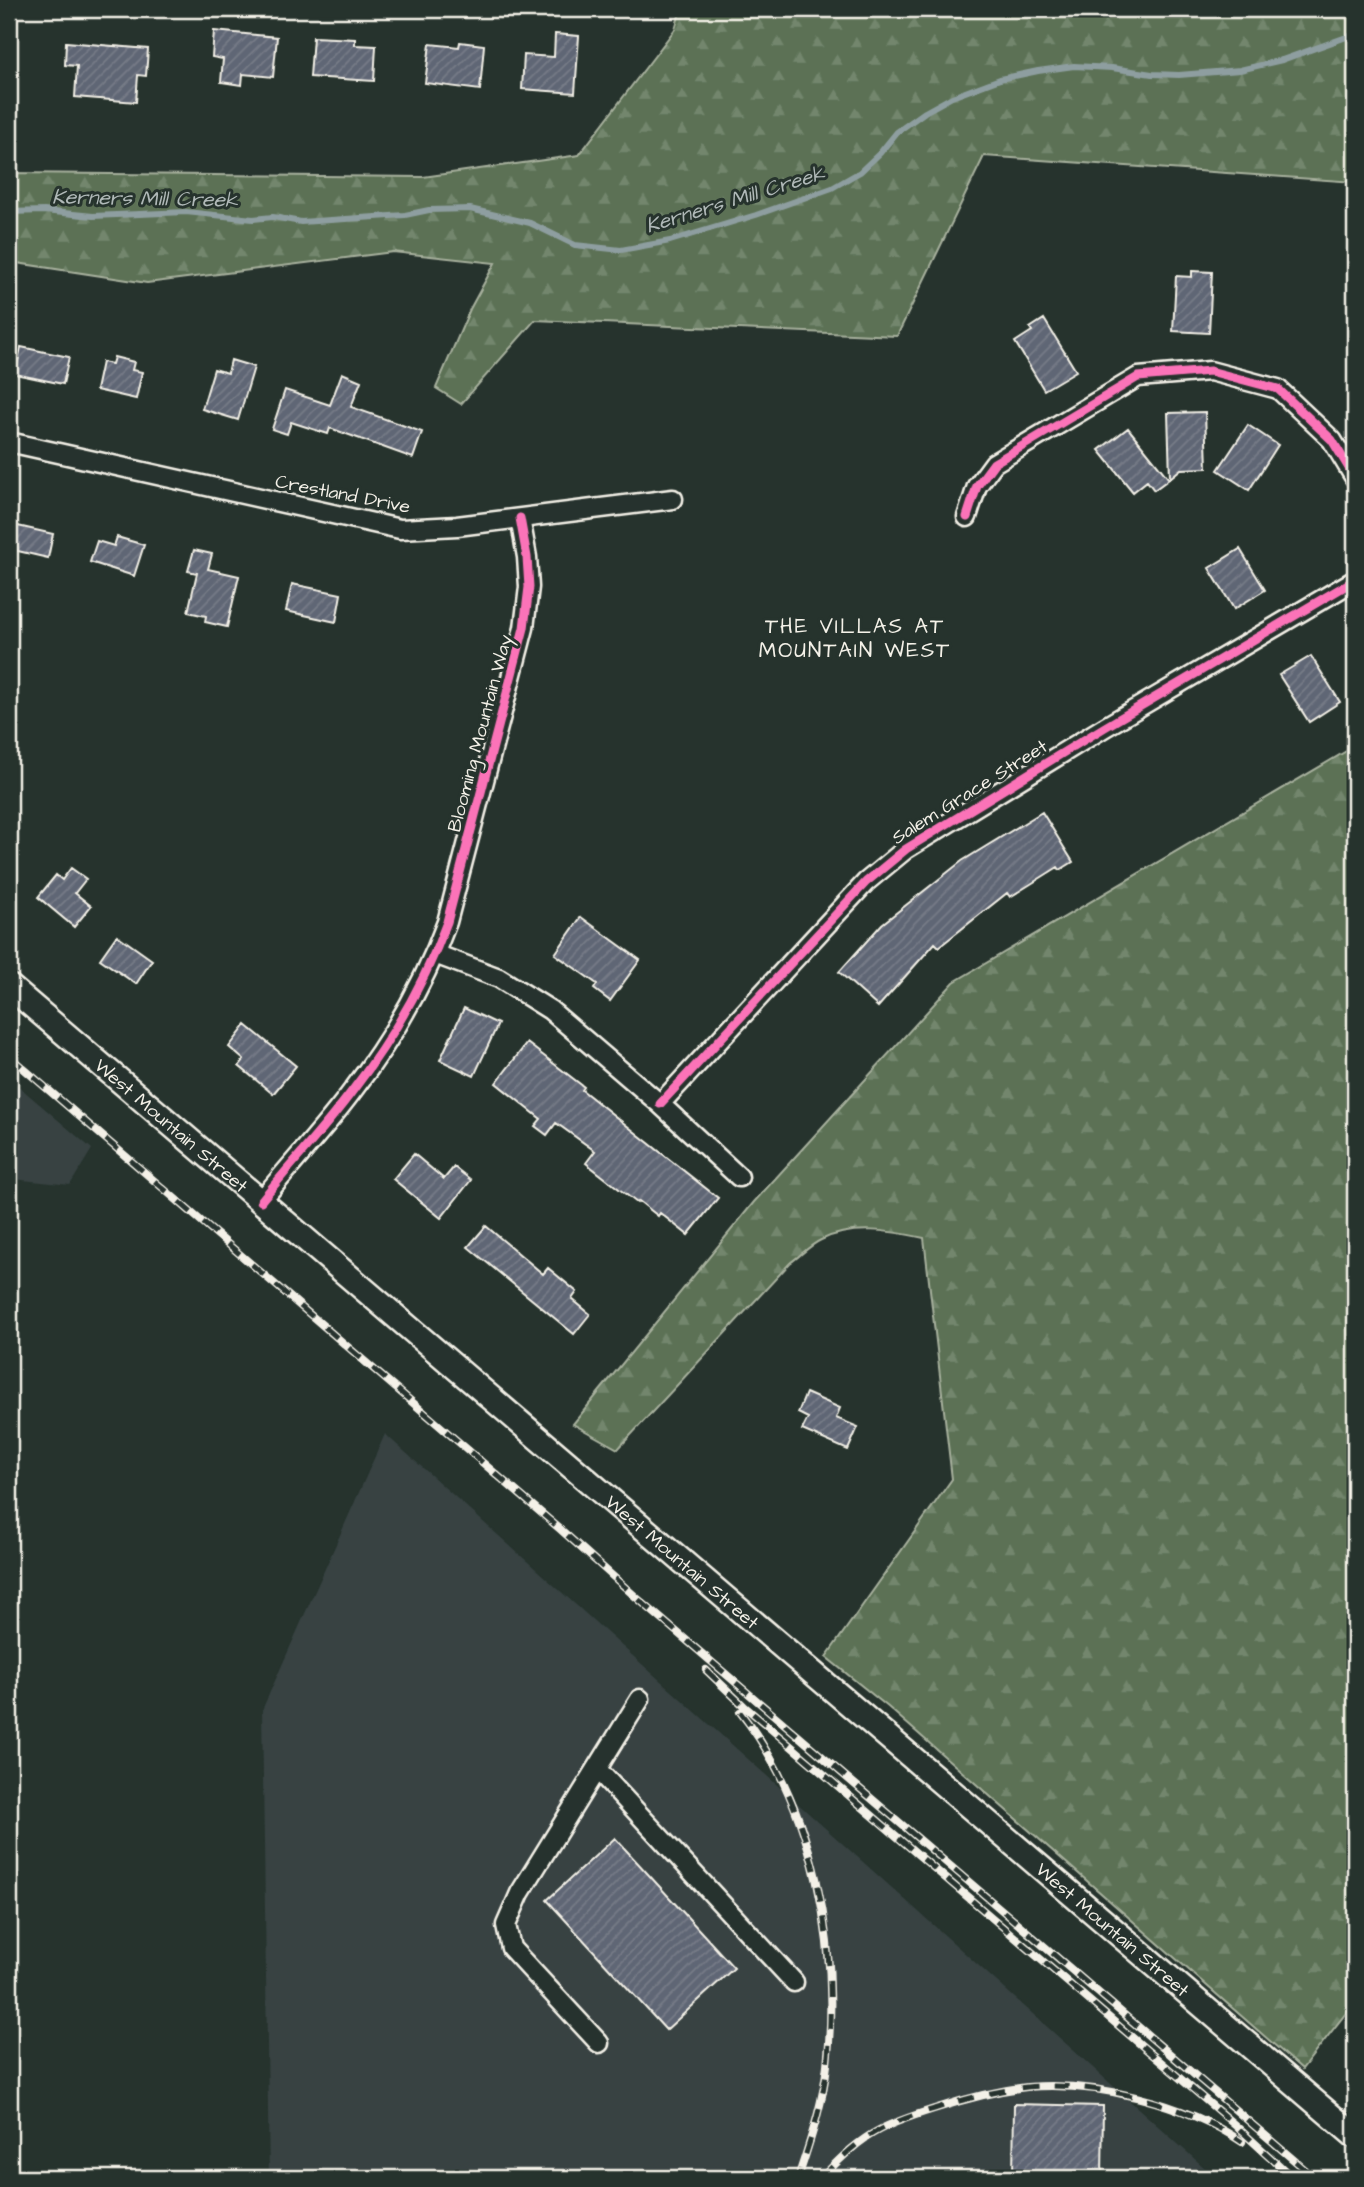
<svg xmlns="http://www.w3.org/2000/svg" width="1364" height="2187" font-family="'Architects Daughter',sans-serif">
<style>
.built{fill:#374242}
.forest{fill:url(#forest-firs);stroke:#a8b19e;stroke-width:2}
.lines{fill:none;stroke-linecap:round;stroke-linejoin:round}
.stream{stroke:#8e9ea0;stroke-width:6}
.building{fill:url(#building-hatch);stroke:#f4f1e8;stroke-width:2}
.minor-casing{stroke:#f4f1e8;stroke-width:23}
.major-casing{stroke:#f4f1e8;stroke-width:28}
.minor{stroke:#26332d;stroke-width:18}
.major{stroke:#26332d;stroke-width:23}
.rail-casing{stroke:#f4f1e8;stroke-width:8}
.rail{stroke:#26332d;stroke-width:5;stroke-dasharray:16;stroke-linecap:butt}
.cycleway-casing{stroke:#26332d;stroke-width:13}
.cycleway{stroke:#fb73b8;stroke-width:9}
.labels{text-anchor:middle;stroke-width:6;stroke-linejoin:round;paint-order:stroke}
.street-label{font-size:19px;fill:#f4f1e8;stroke:#26332d}
.water-label{font-size:21px;font-style:italic;fill:#b0b9b8;stroke:#26332d}
.neighbourhood-label{font-size:21px;letter-spacing:2px;fill:#f4f1e8;stroke:#26332d}
</style>
<defs>
<pattern id="forest-firs" width="22" height="20" patternUnits="userSpaceOnUse" patternTransform="scale(1.75)"><rect width="22" height="20" fill="#5b7155"/><path d="M5 1l3.5 6h-7zM16 11l3.5 6h-7z" fill="#73866d"/></pattern>
<pattern id="building-hatch" width="6" height="6" patternUnits="userSpaceOnUse" patternTransform="scale(1.75)"><rect width="6" height="6" fill="#5f6674"/><path d="M-1 1l2-2M0 6l6-6M5 7l2-2" fill="none" stroke="#777c88"/></pattern>
</defs>
<rect width="100%" height="100%" fill="#26332d"/>
<filter id="ink" filterUnits="userSpaceOnUse"><feTurbulence type="fractalNoise" baseFrequency=".0143" numOctaves="2"/><feDisplacementMap in="SourceGraphic" scale="14" xChannelSelector="R" yChannelSelector="G"/><feConvolveMatrix kernelMatrix="1 2 1 2 8 2 1 2 1" color-interpolation-filters="sRGB"/></filter>
<g filter="url(#ink)">
<path class="built" d="M9 1078 92 1149 70 1185 13 1179 9 1186Z
M385 1434 1216 2178H269L262 1710Z"/>
<path class="forest" d="M681 9H1355V182L984 156 897 336 535 320 461 404 436 388 470 309 495 263 393 252 147 283 17 263 9 225V173L423 177 579 155 675 29Z
M1355 746V2005L1350 2008 1302 2069 888 1707 826 1657 952 1479 924 1238C891 1231 853 1224 821 1240 810 1245 800 1256 790 1263L618 1449 573 1424 754 1202 954 982Z"/>
<g class="lines">
<path class="stream" d="M9 212 44 211 93 216 186 212 253 219 273 217 301 222 405 215 429 210 470 209 530 223 575 245 621 250 670 241 756 215 832 188 860 172 880 153 897 132 925 112 952 97 1000 79 1038 71 1074 66 1112 68 1152 74 1179 75 1240 70 1282 60 1355 34"/>
</g>
<path class="building" d="M214 31 277 37 273 77 243 74 242 85 221 82 223 59 212 57Z
M555 34 579 36 575 93 522 89 524 55 554 57Z
M313 37 355 39V45L376 46 374 81 310 77Z
M66 42 148 49 146 76 138 75 136 102 75 97 77 66 65 65Z
M460 42 484 45 480 90 425 83 430 44 459 47Z
M1192 271 1212 272 1209 333 1173 331 1176 276 1192 277Z
M1044 319 1076 371 1044 390 1015 342 1032 331 1030 328Z
M21 347 69 357 63 384 15 374Z
M114 357 134 362 132 370 142 372 136 399 96 390 102 362 112 364Z
M231 360 254 367 238 420 202 409 214 369 228 373Z
M342 373 361 381 351 407 422 432 413 458 330 428 328 434 291 422 287 434 272 429 285 390 330 405Z
M1205 412 1207 468 1181 469 1170 478 1168 413Z
M1248 425 1278 445 1249 490 1218 470Z
M1128 428 1169 479 1154 490 1147 481 1133 492 1099 450Z
M9 524 53 534 48 558 9 549Z
M117 537 144 545 134 576 90 562 97 541 114 546Z
M1240 549 1265 590 1234 609 1209 568Z
M194 550 212 554 208 569 239 576 227 627 205 622 206 616 188 612 197 573 188 571Z
M292 584 341 594 336 622 286 611Z
M1311 656 1340 702 1309 722 1279 675Z
M1042 812 1073 862 1060 870 1058 867 1010 897 1007 893 939 947 935 943 878 1007 839 972 882 924 962 861Z
M71 868 86 879 75 893 91 906 74 927 38 897 56 875 62 880Z
M581 917 640 960 610 1001 594 989 597 984 555 954Z
M117 935 152 960 136 984 100 959Z
M464 1008 498 1024 474 1076 440 1060Z
M246 1025 296 1066 273 1094 239 1066 244 1060 229 1047Z
M527 1043 584 1087 582 1090 718 1198 688 1235 660 1213 658 1216 639 1201 637 1203 586 1163 595 1151 556 1123 547 1135 535 1126 541 1119 496 1083Z
M414 1154 444 1179 454 1167 471 1180 441 1218 393 1179Z
M486 1226 543 1274 548 1268 577 1292 572 1299 590 1314 574 1334 468 1247Z
M806 1393 840 1408 836 1418 858 1427 848 1450 802 1430 808 1418 798 1413Z
M615 1838 734 1968 666 2030 547 1900Z
M1014 2104 1103 2106 1102 2178H1013Z"/>
<g class="lines">
<defs>
<path id="minor" d="M9 442 400 529 457 526 673 499
M967 517 977 486 994 463 1138 377 1210 371 1278 389 1332 440 1355 478
M435 954 499 978 550 1010 660 1104 739 1177
M660 1104 866 882 906 849 1105 727 1355 580
M261 1201C291 1164 325 1128 353 1090 392 1039 425 982 447 922L524 628 529 587 527 557 520 518
M597 1769 794 1982
M599 2043 511 1948 506 1925 520 1893 640 1699"/>
<g id="major">
<path id="s1" d="M9 986 1355 2136"/>
</g>
</defs>
<use href="#minor" class="minor-casing"/>
<use href="#major" class="major-casing"/>
<use href="#minor" class="minor"/>
<use href="#major" class="major"/>
<defs>
<path id="rail" d="M9 1056 560 1529 637 1598 1315 2178
M706 1670 744 1706 1236 2126 1293 2178
M740 1712C815 1807 840 1948 827 2065 823 2104 810 2141 798 2178
M821 2178C839 2160 856 2142 879 2130 896 2121 915 2115 934 2109 964 2099 995 2091 1027 2087 1095 2081 1185 2103 1242 2142"/>
</defs>
<use href="#rail" class="rail-casing"/>
<use href="#rail" class="rail"/>
<defs>
<path id="cycleway" d="M967 517 977 486 994 463 1138 377 1210 371 1278 389 1332 440 1355 478
M660 1104 866 882 906 849 1105 727 1355 580
M261 1201C291 1164 325 1128 353 1090 392 1039 425 982 447 922L524 628 529 587 527 557 520 518"/>
</defs>
<use href="#cycleway" class="cycleway-casing"/>
<use href="#cycleway" class="cycleway"/>
</g>
</g>
<g class="labels">
<g class="street-label">
<text transform="translate(343 493) rotate(11)" y="7">Crestland Drive</text>
<text transform="translate(479 733) rotate(-75)" y="7">Blooming Mountain Way</text>
<text transform="translate(969 791) rotate(-32)" y="7">Salem Grace Street</text>
<text dy="7" stroke="none"><textPath href="#s1" startOffset="214">West Mountain Street</textPath></text>
<text dy="7" stroke="none"><textPath href="#s1" startOffset="886">West Mountain Street</textPath></text>
<text dy="7" stroke="none"><textPath href="#s1" startOffset="1452">West Mountain Street</textPath></text>
</g>
<g class="water-label">
<text transform="translate(145 198) rotate(1)" y="7">Kerners Mill Creek</text>
<text transform="translate(735 199) rotate(-17)" y="7">Kerners Mill Creek</text>
</g>
<g class="neighbourhood-label">
<text x="855" y="633">THE VILLAS AT<tspan x="855" dy="24">MOUNTAIN WEST</tspan></text>
</g>
</g>
<rect width="1364" height="2187" fill="none" stroke="#26332d" stroke-width="35"/>
<rect x="18" y="18" width="1329" height="2152" fill="none" stroke="#f4f1e8" stroke-width="2.5" filter="url(#ink)"/>
</svg>
